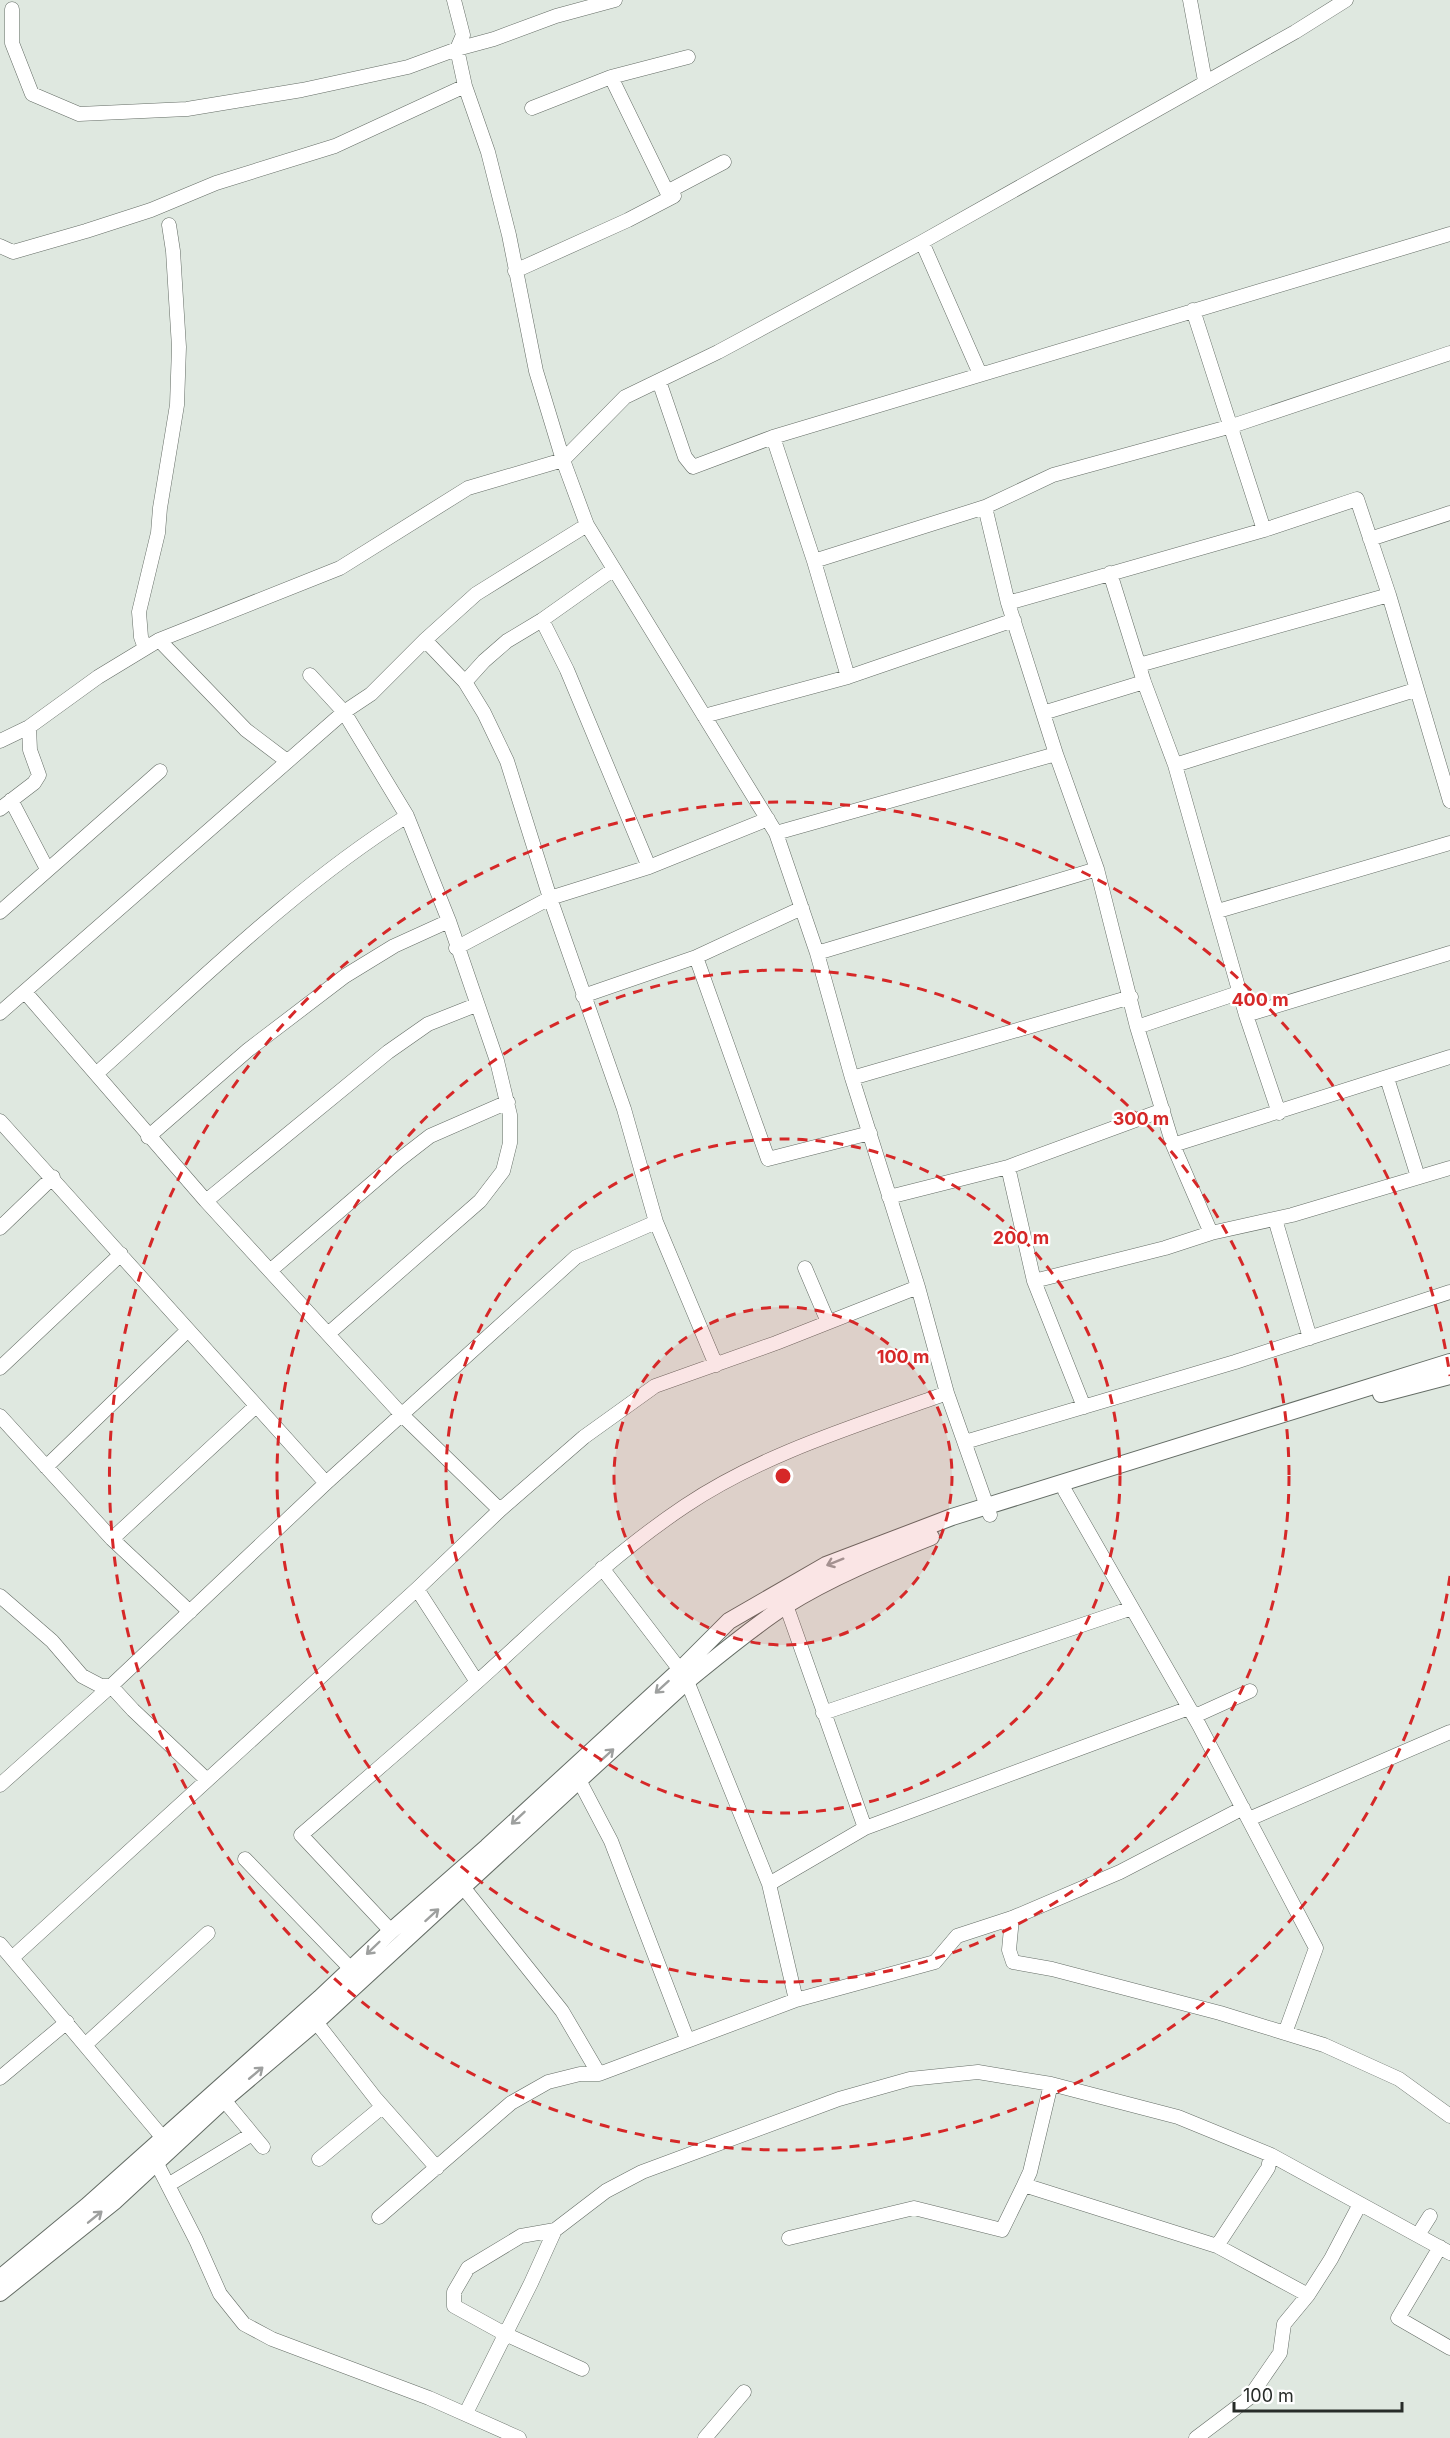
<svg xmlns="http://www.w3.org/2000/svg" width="1450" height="2438" font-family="Inter,sans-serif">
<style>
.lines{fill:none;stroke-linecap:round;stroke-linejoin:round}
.minor-casing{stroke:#646c65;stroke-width:15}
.tertiary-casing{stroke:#646c65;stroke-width:18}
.minor{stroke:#fff;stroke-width:14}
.tertiary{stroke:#fff;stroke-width:16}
.oneway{stroke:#9ea09f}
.ring{fill:none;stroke:#d62828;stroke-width:3;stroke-dasharray:10 8}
.centre{fill:#d62828;stroke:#fff;stroke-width:3}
.ring-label{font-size:18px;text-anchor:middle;font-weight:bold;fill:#d62828;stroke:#fff;stroke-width:4.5;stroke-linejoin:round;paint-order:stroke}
</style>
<rect width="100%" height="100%" fill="#dfe8e0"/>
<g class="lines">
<defs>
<path id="minor" d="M454 0 463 35 457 49 465 86 488 152 509 235 536 371 563 460 587 525 776 833 817 953 852 1078 918 1287 947 1393 990 1515
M1190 0 1205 81
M12 9V43L32 94 79 114 187 109 302 90 408 67 457 49 494 39 556 16 615 0
M611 77 667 192
M532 108 611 77 688 57
M922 242 980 374
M0 246 13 252 86 231 151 210 216 183 335 146 465 86
M515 271 628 220 674 196 667 192 724 162
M1193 310 1264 530
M659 381 685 457 693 467 773 437 1450 234
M773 437 814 561 848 677
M985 507 1008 603 1056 754 1097 869 1137 1027 1173 1145 1211 1233
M1370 539 1450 513
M814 561 985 507 1053 475 1232 426 1450 353
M1110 573 1144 682 1175 765 1246 1015 1279 1113
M1008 603 1264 530 1357 499 1389 595 1450 801
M542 620 567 670 649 867
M159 640 246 730 287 761
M425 640 465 682 484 713 507 761 550 898 624 1109 656 1222 716 1365
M145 648 141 637 139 612 158 533 160 508 177 405 179 347 173 251 169 225
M1139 665 1389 595
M310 675 344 712 407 816 449 921 497 1061 510 1115V1143L503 1171 480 1201 328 1334
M465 682 484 661 507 641 542 620 614 569
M1043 713 1144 682
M704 716 848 677 1014 620
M0 741 29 727 98 677 159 640 340 568 468 488 563 460 625 397 718 352 922 242 1295 32 1346 0
M1175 765 1415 690
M11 800 47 869
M0 809 34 783 39 775 30 750 29 727
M776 833 1056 754
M1218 911 1450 843
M0 912 160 771
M456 948 550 898 649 867 768 819
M817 953 1097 869
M696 957 768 1159 870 1133
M25 992 206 1201 402 1415 500 1510
M583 996 696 957 802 908
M0 1013 344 712 371 694 425 640 476 594 587 525
M1246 1015 1450 953
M1137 1027 1241 992
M96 1074C195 986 294 887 407 816
M852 1078 1131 997
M1387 1078 1418 1177
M0 1121 326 1483
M148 1137 248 1050 345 976 394 946 449 921
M1173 1145 1450 1057
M1008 1167 1034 1281 1084 1407
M889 1197 1008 1167 1163 1110
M206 1201 388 1052 428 1024 476 1005
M1275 1219 1310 1338
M0 1228 53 1177
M805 1268 828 1322
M271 1270 399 1160 430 1136 508 1102
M1034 1281 1165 1248 1211 1233 1292 1215 1450 1168
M0 1368 121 1254
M0 1416 112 1539 190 1612
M965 1442 1235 1362 1450 1292
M46 1467 187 1331
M1065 1491 1199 1725 1316 1948 1285 2033
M112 1539 256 1406
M602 1568 680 1670
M417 1589 477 1682
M0 1596 52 1641 82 1676 101 1686H111L133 1710 207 1780
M786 1605 865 1828
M687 1681 769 1884 796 2000
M823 1713 1132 1608
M579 1780 611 1841 687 2039
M0 1785 111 1686 326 1483 576 1257 656 1222
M1249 1819 1450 1732
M245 1859 351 1969
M769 1884 865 1828 1189 1708 1195 1716 1250 1691
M463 1887 562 2011 599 2074
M1012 1918 1009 1950 1013 1962 1052 1969 1220 2013 1324 2045 1399 2079 1450 2116
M391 1931 301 1835C360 1784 420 1733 478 1681 546 1620 610 1556 685 1506 764 1453 859 1425 947 1393
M0 1944 163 2138
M12 1958 417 1589 500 1510 584 1437 655 1386 776 1343 918 1287
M316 2022 376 2099 437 2168
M86 2044 208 1933
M0 2078 67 2022
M1051 2084 1030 2172 1024 2185 1217 2246 1308 2295
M224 2100 263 2147
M319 2159 382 2107
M156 2162 196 2240 220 2294 244 2324 272 2339 429 2398 519 2438
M168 2185 252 2134
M379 2217 511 2103 548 2082 580 2074H599L796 2000 935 1962 957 1936 1012 1918 1120 1872 1243 1808
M555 2230 521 2236 468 2268 454 2292V2306L505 2334 582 2369
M1418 2235 1430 2216
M789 2238 914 2208 1002 2230 1024 2185
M1217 2246 1268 2168 1271 2155
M1440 2247 1398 2318 1450 2348
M466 2413 531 2283 555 2230 606 2191 642 2172 839 2099 910 2079 978 2072 1051 2084 1178 2117 1271 2155 1450 2253
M705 2438 744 2392
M1196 2438 1249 2398 1280 2353 1284 2324 1308 2295 1331 2259 1360 2204"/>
<path id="tertiary" d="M1381 1394 1450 1376
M0 2278 87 2206 320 1998 391 1931 487 1847 680 1670 729 1621 826 1565 952 1517 1450 1362
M0 2293 115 2201 224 2100 316 2022 687 1681C719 1655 751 1628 785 1606 831 1577 881 1557 931 1537"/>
</defs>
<use href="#minor" class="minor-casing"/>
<use href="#tertiary" class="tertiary-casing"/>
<use href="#minor" class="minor"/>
<use href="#tertiary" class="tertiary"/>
</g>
<defs><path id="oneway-shaft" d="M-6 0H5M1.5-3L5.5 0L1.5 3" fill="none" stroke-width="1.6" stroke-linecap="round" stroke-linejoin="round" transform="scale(1.5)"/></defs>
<g class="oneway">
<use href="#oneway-shaft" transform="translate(835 1562) rotate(158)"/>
<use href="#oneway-shaft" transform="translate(662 1687) rotate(138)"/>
<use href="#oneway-shaft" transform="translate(607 1755) rotate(-42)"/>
<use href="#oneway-shaft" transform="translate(518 1818) rotate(137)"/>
<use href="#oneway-shaft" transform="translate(432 1915) rotate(-42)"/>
<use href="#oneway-shaft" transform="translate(373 1948) rotate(136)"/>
<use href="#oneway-shaft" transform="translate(256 2073) rotate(-40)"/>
<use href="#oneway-shaft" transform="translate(95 2217) rotate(-39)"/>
</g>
<circle cx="783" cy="1476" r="169" fill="#d62828" fill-opacity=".12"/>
<g class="ring">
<circle cx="783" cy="1476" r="169"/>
<circle cx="783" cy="1476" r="337"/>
<circle cx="783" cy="1476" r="506"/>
<path d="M1450 1576A674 674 0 1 1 1450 1376"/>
</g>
<circle cx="783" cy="1476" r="9" class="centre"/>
<g class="ring-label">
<text x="1260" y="1006">400 m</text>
<text x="1141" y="1125">300 m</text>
<text x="1021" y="1244">200 m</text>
<text x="903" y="1363">100 m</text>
</g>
<path d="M1234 2402v9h168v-9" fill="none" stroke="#282c29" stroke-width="3"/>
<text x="1243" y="2402" font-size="18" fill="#282c29" stroke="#ffffff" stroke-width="4.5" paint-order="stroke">100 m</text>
</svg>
